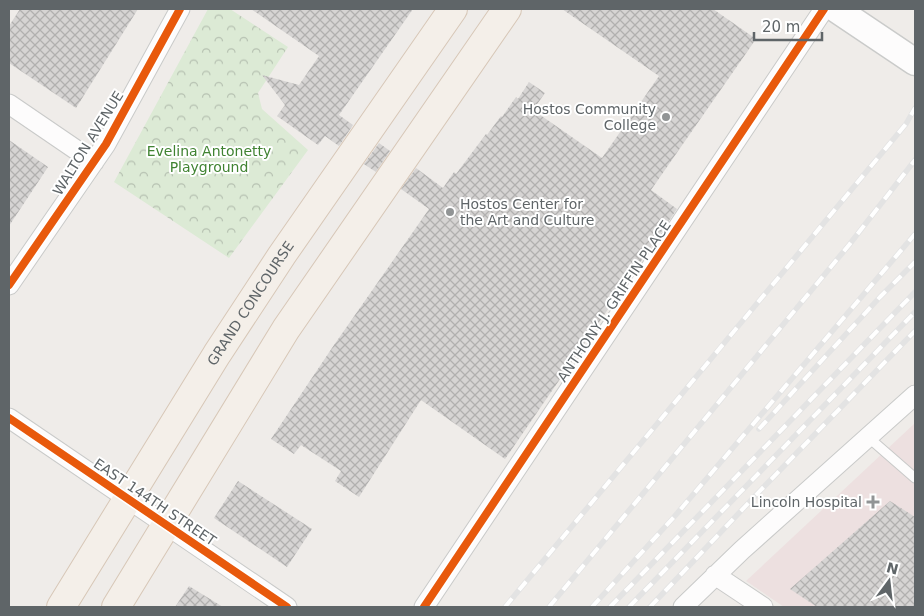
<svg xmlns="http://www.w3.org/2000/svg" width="924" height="616" font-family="'DejaVu Sans',sans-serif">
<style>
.medical{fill:#ede0e0}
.park{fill:url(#park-crowns)}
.building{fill:url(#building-cross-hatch)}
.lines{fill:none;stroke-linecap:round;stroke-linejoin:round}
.lane-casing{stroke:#c9cac9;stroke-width:11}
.street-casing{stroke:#c9cac9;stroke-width:21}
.secondary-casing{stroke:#cacbca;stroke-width:29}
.primary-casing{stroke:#d7c7b7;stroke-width:30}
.lane{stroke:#fdfcfc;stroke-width:9}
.street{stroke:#fdfcfc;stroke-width:19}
.secondary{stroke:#fdfcfc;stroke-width:26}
.primary{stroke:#f4efe9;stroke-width:28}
.rail-casing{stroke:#e3e3e3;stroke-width:5.5}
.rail{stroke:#fff;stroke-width:4;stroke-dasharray:11;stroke-linecap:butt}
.cycleway-casing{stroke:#fff;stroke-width:11}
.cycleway{stroke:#e8590c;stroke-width:8}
.poi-dot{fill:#919495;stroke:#fff;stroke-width:2}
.labels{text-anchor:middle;stroke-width:4;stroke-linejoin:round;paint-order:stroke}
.poi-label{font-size:14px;fill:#5f6568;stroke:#fff;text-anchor:end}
.street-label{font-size:14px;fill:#5f6568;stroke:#fff}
.park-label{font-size:14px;fill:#408332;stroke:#fff}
</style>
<defs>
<pattern id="park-crowns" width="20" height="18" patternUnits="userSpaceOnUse" patternTransform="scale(1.25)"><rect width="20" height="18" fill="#dcead5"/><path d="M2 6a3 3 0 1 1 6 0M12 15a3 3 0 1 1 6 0" fill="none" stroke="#b6c1b1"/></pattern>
<pattern id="building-cross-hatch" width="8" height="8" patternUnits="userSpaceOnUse" patternTransform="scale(1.25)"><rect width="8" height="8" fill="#d6d4d3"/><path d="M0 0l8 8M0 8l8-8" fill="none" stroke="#b1b0af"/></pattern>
</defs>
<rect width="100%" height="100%" fill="#efece9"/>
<path class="medical" d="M915 423V607H784L746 581Z"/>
<path class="park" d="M208 9H230L288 47 258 93 262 109 308 150 229 258 114 182Z"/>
<path class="building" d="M20 9H138L76 108 9 63V26Z
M251 9H413L339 115 353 125 339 146 325 136 318 145 277 116 285 105 262 75 299 85 319 56Z
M562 9H713L756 39 651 190 677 209 505 459 421 400 359 497 335 481 341 471 301 445 294 454 271 439 334 345 429 209 401 189 416 168 443 188 454 172 456 174 486 134 487 135 501 116 502 117 516 97 518 99 529 82 545 93 533 110 602 158 659 76Z
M9 140 48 167 9 226Z
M379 143 390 151 376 172 364 164Z
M238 481 312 529 287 567 214 518Z
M890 501 915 517V607H817L790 589Z
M189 586 223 607H175Z"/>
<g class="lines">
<defs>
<path id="lane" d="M868 437 915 478"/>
<path id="street" d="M9 104 94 162
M9 285 106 144 180 9
M9 418 287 607
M715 575 763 607
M424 607 824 9
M683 607 742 550 915 395"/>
<path id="secondary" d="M836 9 915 62"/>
<g id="primary">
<path id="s1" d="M61 607 217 354 282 255 453 9"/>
<path d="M116 607 286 329 507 9"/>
</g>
</defs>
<use href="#lane" class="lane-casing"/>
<use href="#street" class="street-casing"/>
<use href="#secondary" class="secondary-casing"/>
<use href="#primary" class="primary-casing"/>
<use href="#lane" class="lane"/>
<use href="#street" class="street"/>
<use href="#secondary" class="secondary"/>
<use href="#primary" class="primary"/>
<defs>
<path id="rail" d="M759 429 880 297 915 262
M505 607 906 124 915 108
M549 607 849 245 915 160
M592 607 674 517 915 234
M610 607 915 292
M629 607 915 312
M650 607 756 495 915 331"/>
</defs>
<use href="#rail" class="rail-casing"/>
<use href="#rail" class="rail"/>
<defs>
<path id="cycleway" d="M9 285 106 144 180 9
M9 418 287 607
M424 607 824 9"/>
</defs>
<use href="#cycleway" class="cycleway-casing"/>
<use href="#cycleway" class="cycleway"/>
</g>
<g class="poi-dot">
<circle cx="666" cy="117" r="5"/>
<circle cx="450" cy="212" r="5"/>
<path d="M870.5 494.5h5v5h5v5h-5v5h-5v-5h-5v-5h5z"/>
</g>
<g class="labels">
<g class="poi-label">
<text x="656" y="114">Hostos Community<tspan x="656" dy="16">College</tspan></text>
<text x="460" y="209" text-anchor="start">Hostos Center for<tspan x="460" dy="16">the Art and Culture</tspan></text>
<text x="862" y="507">Lincoln Hospital</text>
</g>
<g class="street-label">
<text transform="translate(88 143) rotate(-58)" y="5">WALTON AVENUE</text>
<text transform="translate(614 301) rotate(-56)" y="5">ANTHONY J. GRIFFIN PLACE</text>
<text dy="5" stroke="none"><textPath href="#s1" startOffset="358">GRAND CONCOURSE</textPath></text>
<text transform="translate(155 502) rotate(34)" y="5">EAST 144TH STREET</text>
</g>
<g class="park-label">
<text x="209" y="156">Evelina Antonetty<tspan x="209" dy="16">Playground</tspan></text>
</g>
</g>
<rect width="924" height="616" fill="none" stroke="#5f6568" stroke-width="20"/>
<g transform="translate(889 581) rotate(15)" stroke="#ffffff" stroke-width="4" paint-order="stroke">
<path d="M0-4L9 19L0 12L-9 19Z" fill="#5f6568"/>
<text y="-8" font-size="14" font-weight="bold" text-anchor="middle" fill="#5f6568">N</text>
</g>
<path d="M754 32v8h68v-8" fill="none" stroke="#5f6568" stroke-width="2.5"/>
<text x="762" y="32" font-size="15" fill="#5f6568" stroke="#ffffff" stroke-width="4" paint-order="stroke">20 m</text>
</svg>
